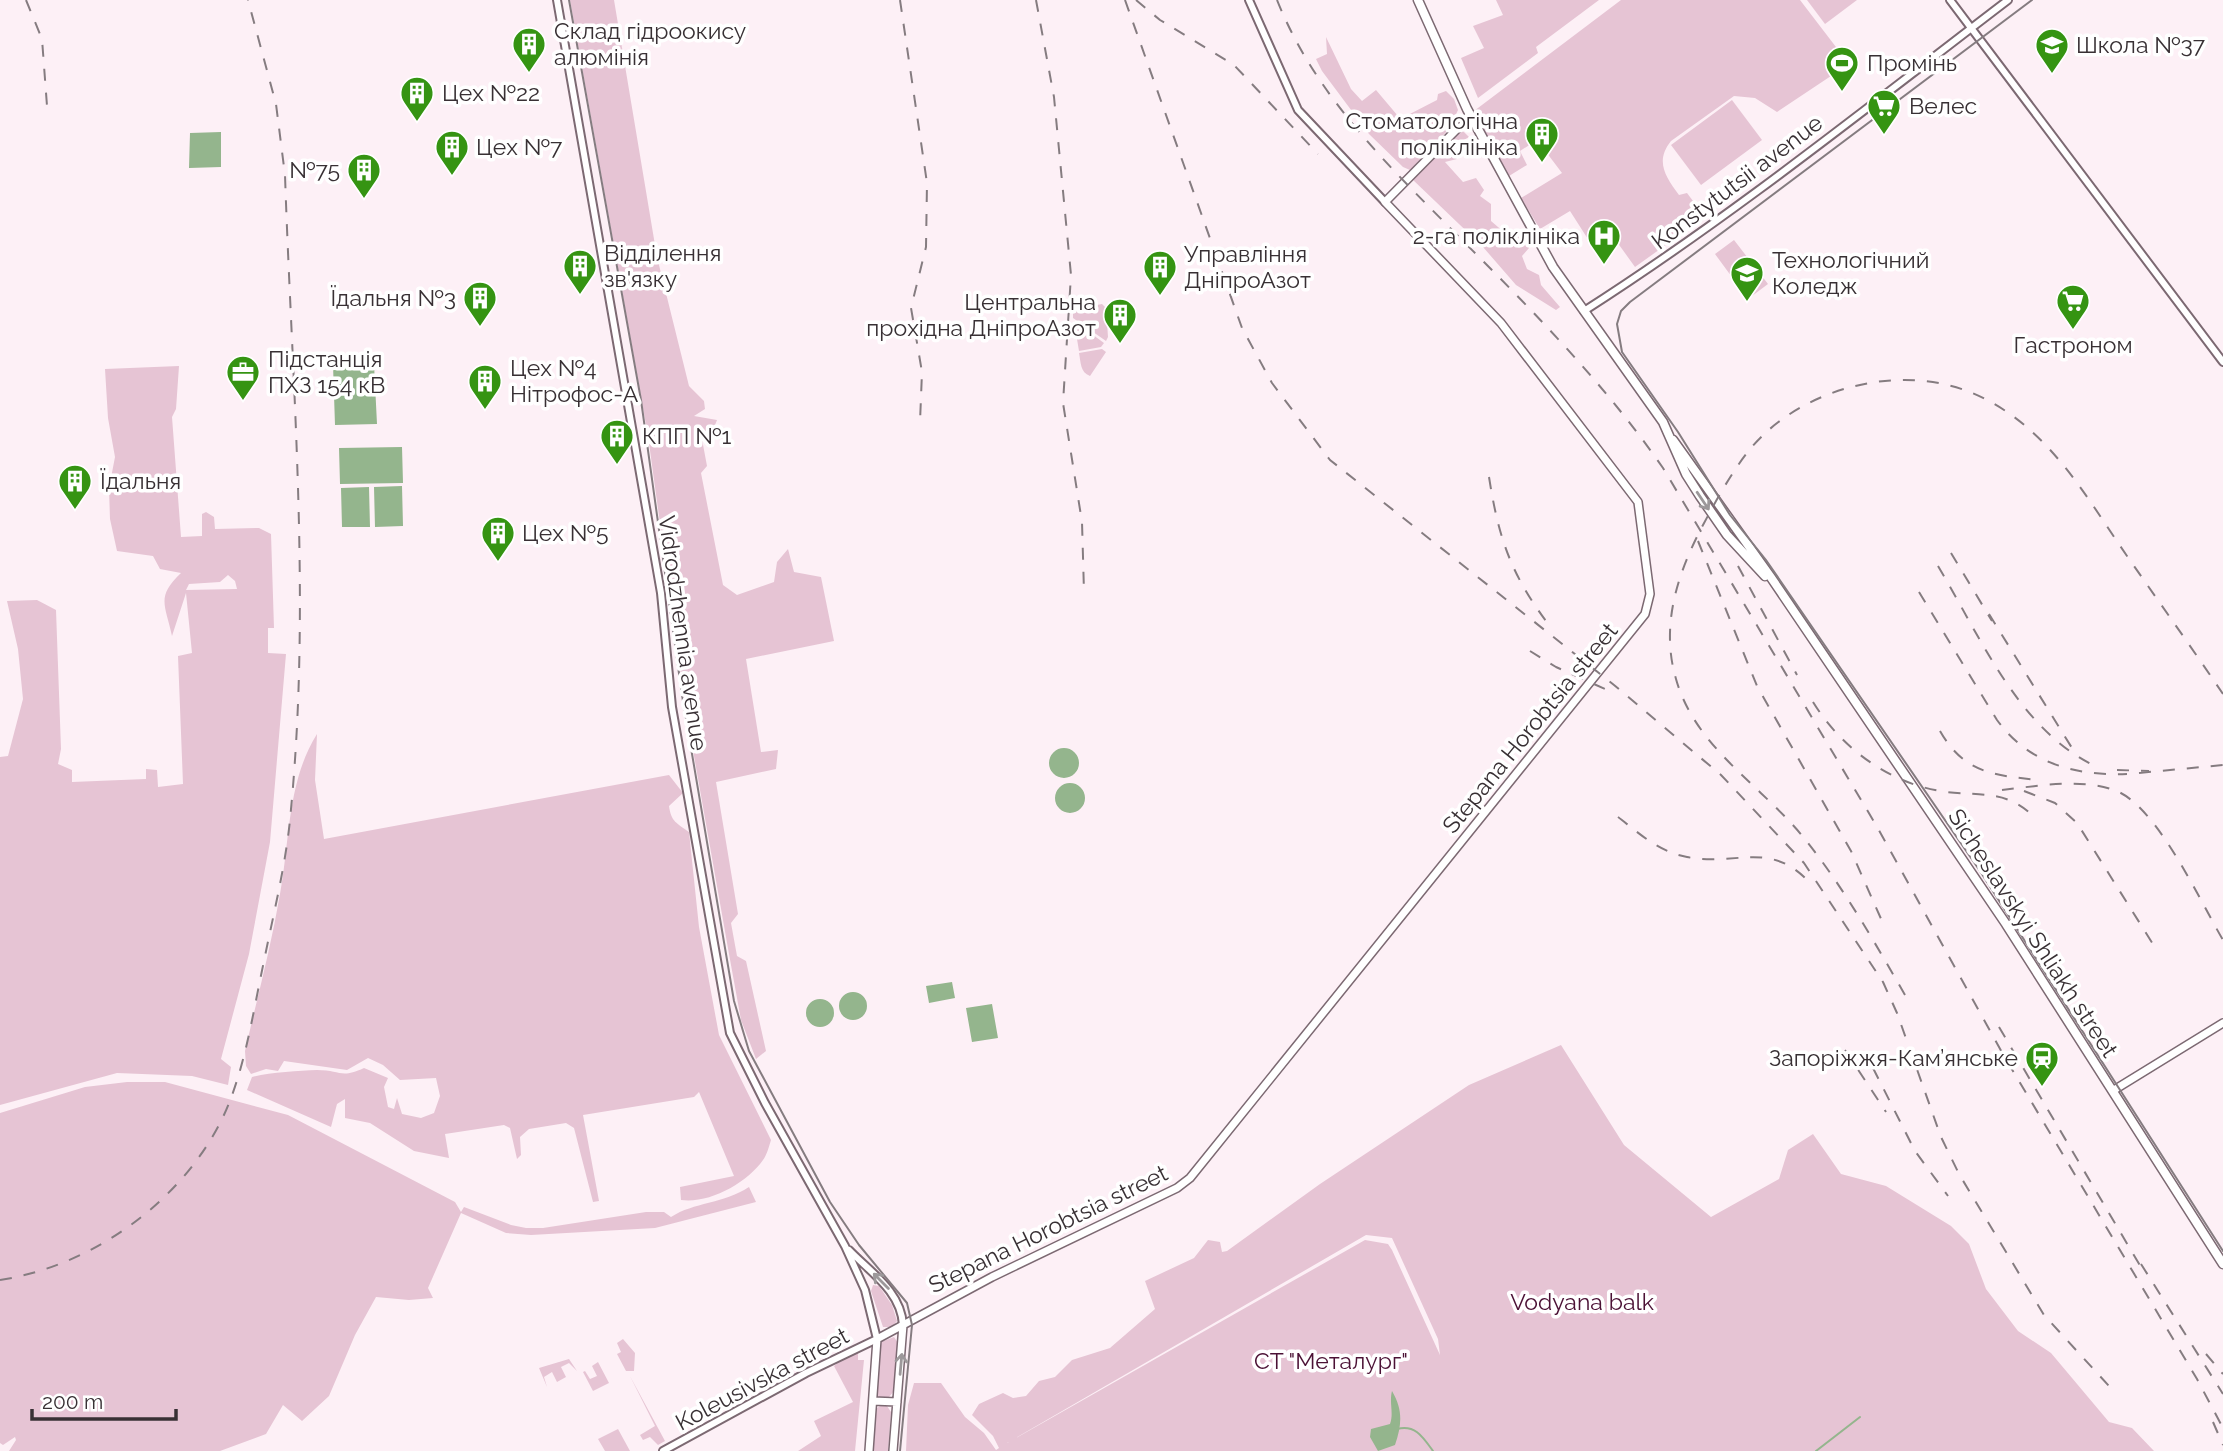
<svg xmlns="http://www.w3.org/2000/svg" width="2223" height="1451" font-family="Raleway,sans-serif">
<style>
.green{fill:#e6c4d4;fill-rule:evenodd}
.water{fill:#94b58d}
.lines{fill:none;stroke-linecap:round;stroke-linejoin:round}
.stream{stroke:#94b58d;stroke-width:2}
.tertiary-casing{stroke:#7c6972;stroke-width:10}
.secondary-casing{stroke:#7c6972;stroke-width:10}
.primary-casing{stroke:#7c6972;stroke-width:11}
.tertiary{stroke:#fff;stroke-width:6}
.secondary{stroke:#fff;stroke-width:7}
.primary{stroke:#fff;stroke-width:8}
.tram{stroke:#857c80;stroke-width:2}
.rail{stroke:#857c80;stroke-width:2;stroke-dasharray:12 12;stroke-linecap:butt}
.oneway{stroke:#9c989a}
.labels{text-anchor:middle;stroke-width:7;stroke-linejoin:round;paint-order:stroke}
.poi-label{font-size:23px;fill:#383034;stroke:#fff;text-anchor:start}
.street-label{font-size:23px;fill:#383034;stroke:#fff}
.park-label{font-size:23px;fill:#4b1135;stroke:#fff}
</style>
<rect width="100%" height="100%" fill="#fdf0f6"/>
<path class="green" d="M570 0H614L657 257 689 386 704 401 705 409 694 416 717 420 713 430 701 434 707 466 701 473 723 585 737 595 774 582 777 562 788 549 794 572 821 577 834 641 746 659 761 752 778 750 776 769 716 782 738 914 731 923 737 956 746 961 766 1051 756 1059 741 1020 729 954 685 705 648 436Z
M1496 0H1599L1536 47 1538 53 1478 98 1461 58 1484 48 1473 26 1503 15Z
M1621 0H1800L1849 64 1777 112 1755 98 1734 96 1671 141C1655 161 1665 176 1679 195L1687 193 1705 217 1635 267 1612 235 1593 247 1570 211 1540 229 1521 198 1562 173 1537 140 1520 151 1527 165 1509 176 1474 111Z
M1807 0H1857L1825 24Z
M1326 37 1351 89 1362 101 1376 90 1398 116 1404 117 1437 100 1438 94 1446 91 1454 99 1458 110 1449 129 1410 170 1403 167 1369 134 1322 71 1316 59 1327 54Z
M1732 100 1762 140 1701 185 1671 145Z
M1462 130 1469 137 1452 147 1457 159 1445 162 1463 182 1476 178 1484 190 1480 196 1491 204V221L1512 239 1521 232 1529 248 1522 256 1527 269 1539 275 1541 285 1560 307 1556 310 1516 285 1483 247 1412 179Z
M1734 240 1768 284 1748 299 1715 254Z
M1102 304 1106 308 1108 337 1106 341 1073 318V314L1076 309Z
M1074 321 1104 343 1101 347 1079 351Z
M1102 349 1106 352 1090 376C1080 372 1081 363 1079 353Z
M179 366 176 409 172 417 181 537 202 536V514L206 512 214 517 215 529 259 528 271 534 274 628H268V653L286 654 270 842 249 954 221 1059 231 1067 228 1085 192 1076 117 1073 0 1105V757L8 756 23 699 18 649 7 601 37 600 56 610 61 749 58 764 72 770V782L146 779V769L157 770 158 787 183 784 178 656 192 653 186 593 172 636C165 604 156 597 181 573L160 569 153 556 117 551 110 519 109 488 115 457 108 418 105 369ZM228 575 235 581 237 589 186 590 189 584 220 582Z
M317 734 315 780 324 839 669 775 683 793 669 806C671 822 677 823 689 832L699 927 719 1035 771 1140C769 1146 767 1155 763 1160 747 1183 709 1204 681 1200L680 1187 734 1176 699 1092 694 1097 583 1115 599 1201 593 1202 574 1128 566 1123 529 1129 520 1137 521 1155 517 1159 510 1128 504 1125 445 1134 449 1158 414 1151 370 1123 345 1118V1099L337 1104 331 1127 247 1090 252 1077C269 1072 299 1071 317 1070 340 1070 341 1079 364 1068L388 1078 384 1087 388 1107 394 1109 397 1098 402 1114 421 1118 434 1113 440 1096 436 1078 400 1080 383 1065 368 1058 347 1070 284 1061 278 1071 266 1069 251 1074 246 1066 245 1051C257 999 271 947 280 894 290 840 287 782 317 734Z
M1561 1045 1624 1145 1711 1217 1779 1179 1788 1150 1813 1134 1841 1174 1886 1186 1951 1226 1969 1244 1986 1289 2018 1331 2051 1353 2109 1422 2132 1428 2154 1451H906L908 1405 914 1383H941L965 1417 984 1433 996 1450 999 1448 993 1436 972 1415 979 1404 1003 1393 1013 1398 1026 1396 1039 1381 1055 1377 1072 1360 1110 1348 1155 1309 1145 1281 1194 1258 1208 1240 1220 1242 1222 1252 1227 1251 1320 1184 1469 1085ZM1366 1235 1392 1238 1438 1339 1440 1355 1392 1250 1388 1244 1365 1240 1007 1443Z
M127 1082H165L288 1115 455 1202 461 1212 464 1207 511 1225 526 1228H543L646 1212H664L671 1217C694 1202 723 1204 749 1187L756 1202 655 1228 531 1235 506 1233 461 1213 428 1288 433 1298 409 1300 376 1297 355 1335 329 1396 302 1421 283 1405 266 1434 220 1451H9L16 1440 15 1437 3 1445 0 1443V1113L85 1087Z
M873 1285 879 1286 892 1305 897 1321 892 1327H883L871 1291Z
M894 1337 898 1343 894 1391 889 1397H879L876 1393 881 1342Z
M623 1339 635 1353 634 1371H626L617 1354 621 1352 617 1343Z
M858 1352V1360H864L855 1451H798L821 1436 814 1421 853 1402 834 1366 847 1355Z
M569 1359 577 1371 569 1363 561 1367 566 1377 557 1382 552 1372 544 1377 547 1387 539 1368Z
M598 1362 609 1383 593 1391 583 1372 585 1371 590 1379 597 1376 592 1366Z
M630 1376 665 1441 658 1445 650 1437 643 1440 640 1435 655 1426Z
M880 1406H887L891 1412 888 1451H871L874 1410Z
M618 1429 630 1451H605L598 1439Z"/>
<path class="water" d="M221 132V167L189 168 190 133Z
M374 364 377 424 335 425 333 365Z
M402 447 403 483 340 484 339 448Z
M402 486 403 526 375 527 374 487Z
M369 487 370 527H342L341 488Z
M1049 763a15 15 0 1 1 30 0a15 15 0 1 1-30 0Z
M1055 798a15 15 0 1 1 30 0a15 15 0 1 1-30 0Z
M952 982 955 998 929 1003 926 986Z
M839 1006a14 14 0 1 1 28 0a14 14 0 1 1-28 0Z
M806 1013a14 14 0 1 1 28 0a14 14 0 1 1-28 0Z
M992 1004 998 1038 972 1042 966 1008Z
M1392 1391C1403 1410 1402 1424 1395 1445L1378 1451 1370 1437 1371 1429 1390 1424C1394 1413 1389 1403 1392 1391Z"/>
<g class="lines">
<path class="stream" d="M1397 1429C1415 1424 1423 1437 1433 1451
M1816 1451 1860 1417"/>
<defs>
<path id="tertiary" d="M557 0 661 593 672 707 730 1033 765 1103 845 1246 865 1290 877 1339 806 1373 663 1451
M1249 0 1298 110 1385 202
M1950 0 2223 362
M1584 311C1731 217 1869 106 2008 0
M849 1250C870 1272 901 1291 903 1325"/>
<path id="secondary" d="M2114 1090 2223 1023
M873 1401 897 1402
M869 1451 877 1339 992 1277 1177 1188 1190 1178 1645 614 1650 594 1638 502 1501 323 1385 202 1458 128 1473 120
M893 1451 903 1325"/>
<path id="primary" d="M1418 0 1467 109 1553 267 1663 422 1686 474 1700 496 1727 535 1765 576
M1673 440 1770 576 2006 924 2223 1264"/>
</defs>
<use href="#tertiary" class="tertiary-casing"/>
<use href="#secondary" class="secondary-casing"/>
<use href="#primary" class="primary-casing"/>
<use href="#tertiary" class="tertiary"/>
<use href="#secondary" class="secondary"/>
<use href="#primary" class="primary"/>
<path class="tram" d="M569 0 641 400 682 695 734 1001 749 1051 830 1202 859 1245 907 1303 912 1325 900 1451
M2032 0 1630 302 1621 311 1617 324 1622 352 1678 432 1730 515 1766 560 1980 871 2223 1251"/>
<path class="rail" d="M26 0 42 39 47 106
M900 0 927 183 926 247 911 308 922 372 920 422
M1036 0 1054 97 1071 275 1063 403 1082 522 1084 592
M1125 0 1242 328 1272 383 1330 460 1614 685 1721 775 1804 863 1883 982 1897 1013 1941 1137 1959 1174 2044 1315 2109 1386
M1136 0 1160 20 1234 65 1318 154
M1277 0C1317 100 1393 170 1467 245 1537 315 1606 386 1663 468L1876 825 2004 1056 2197 1379 2223 1428
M1489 477C1499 541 1512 577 1552 629
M1698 541 1757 686 1851 851 1882 921
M1951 553 1992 621
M1738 566 1797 675
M1938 566C1980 636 2017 726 2091 764
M1919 592 1997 720C2029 764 2076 776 2127 774
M1989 614 2072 748
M1530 651 1556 667 1614 693
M1813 702C1842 749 1891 785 1947 792 1980 796 2006 790 2032 815
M1940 731C1964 773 1993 775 2037 780
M2117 770 2149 771
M2139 773 2223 765
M2002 790C2038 786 2080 778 2114 790 2156 804 2200 901 2223 940
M2024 791 2055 803 2077 823 2156 949
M1618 817C1640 834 1659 852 1687 857 1735 867 1770 839 1810 883
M1905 995C1875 943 1845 890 1808 843 1765 787 1696 750 1676 679 1660 625 1678 572 1703 525 1717 499 1732 471 1751 448 1805 384 1912 359 1987 400 2052 434 2087 498 2127 556 2159 602 2192 648 2223 694
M1999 1027 2145 1274
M1845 1050 1886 1112
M1873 1068 1915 1151 1948 1196
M2141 1264 2223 1394
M0 1280C92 1266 182 1202 223 1117 245 1070 253 1012 264 961 274 911 287 860 291 809 311 599 292 385 285 175L276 104 248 0
M2206 1354 2223 1374
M2213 1422 2223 1445"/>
</g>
<defs><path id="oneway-shaft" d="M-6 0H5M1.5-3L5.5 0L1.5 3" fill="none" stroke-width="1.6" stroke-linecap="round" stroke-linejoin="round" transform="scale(1.75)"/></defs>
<g class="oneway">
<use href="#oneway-shaft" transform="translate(1703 501) rotate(56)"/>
<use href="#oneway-shaft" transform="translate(881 1281) rotate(-135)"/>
<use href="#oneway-shaft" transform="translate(901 1364) rotate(-85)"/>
</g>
<defs>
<symbol id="building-pin" viewBox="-11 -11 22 30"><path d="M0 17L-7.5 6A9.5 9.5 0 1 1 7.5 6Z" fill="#359412" stroke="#fff"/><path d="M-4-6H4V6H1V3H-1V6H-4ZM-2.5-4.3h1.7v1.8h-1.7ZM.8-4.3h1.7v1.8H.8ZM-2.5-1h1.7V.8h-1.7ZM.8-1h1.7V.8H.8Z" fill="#fff"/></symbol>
<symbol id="school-pin" viewBox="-11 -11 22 30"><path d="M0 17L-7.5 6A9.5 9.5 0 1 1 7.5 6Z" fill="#359412" stroke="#fff"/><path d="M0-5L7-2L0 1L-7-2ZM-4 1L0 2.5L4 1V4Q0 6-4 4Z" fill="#fff"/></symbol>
<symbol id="stadium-pin" viewBox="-11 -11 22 30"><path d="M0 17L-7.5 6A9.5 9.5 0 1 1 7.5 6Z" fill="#359412" stroke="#fff"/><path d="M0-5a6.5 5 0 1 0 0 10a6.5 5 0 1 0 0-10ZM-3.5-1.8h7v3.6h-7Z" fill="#fff"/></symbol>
<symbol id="supermarket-pin" viewBox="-11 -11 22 30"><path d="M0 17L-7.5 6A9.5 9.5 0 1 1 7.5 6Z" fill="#359412" stroke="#fff"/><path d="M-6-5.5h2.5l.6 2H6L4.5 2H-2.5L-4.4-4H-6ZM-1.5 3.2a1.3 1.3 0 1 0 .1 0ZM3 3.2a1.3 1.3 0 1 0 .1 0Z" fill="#fff"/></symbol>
<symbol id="hospital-pin" viewBox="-11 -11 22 30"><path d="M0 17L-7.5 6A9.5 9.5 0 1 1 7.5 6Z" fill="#359412" stroke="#fff"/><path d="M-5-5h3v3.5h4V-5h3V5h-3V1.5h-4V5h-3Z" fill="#fff"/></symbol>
<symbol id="university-pin" viewBox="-11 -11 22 30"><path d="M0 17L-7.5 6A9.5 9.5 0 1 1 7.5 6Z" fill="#359412" stroke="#fff"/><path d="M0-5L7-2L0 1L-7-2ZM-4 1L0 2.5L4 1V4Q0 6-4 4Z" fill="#fff"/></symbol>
<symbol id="office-pin" viewBox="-11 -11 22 30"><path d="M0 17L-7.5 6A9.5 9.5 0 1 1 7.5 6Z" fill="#359412" stroke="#fff"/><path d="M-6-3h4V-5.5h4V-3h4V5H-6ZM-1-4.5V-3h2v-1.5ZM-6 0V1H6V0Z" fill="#fff"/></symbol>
<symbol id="station-pin" viewBox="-11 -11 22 30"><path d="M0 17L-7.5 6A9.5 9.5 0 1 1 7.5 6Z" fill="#359412" stroke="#fff"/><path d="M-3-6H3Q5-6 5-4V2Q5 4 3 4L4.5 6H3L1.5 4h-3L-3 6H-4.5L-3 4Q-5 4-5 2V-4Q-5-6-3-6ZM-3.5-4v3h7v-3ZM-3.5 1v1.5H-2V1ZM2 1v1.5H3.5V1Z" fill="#fff"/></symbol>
</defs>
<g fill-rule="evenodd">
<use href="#building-pin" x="510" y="25" width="38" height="52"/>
<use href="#school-pin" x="2033" y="26" width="38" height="52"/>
<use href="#stadium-pin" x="1823" y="44" width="38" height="52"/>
<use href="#building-pin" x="398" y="74" width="38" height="52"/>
<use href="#supermarket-pin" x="1865" y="87" width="38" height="52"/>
<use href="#building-pin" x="1523" y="115" width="38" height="52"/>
<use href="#building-pin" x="433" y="128" width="38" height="52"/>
<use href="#building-pin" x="345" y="151" width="38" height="52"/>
<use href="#hospital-pin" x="1585" y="217" width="38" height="52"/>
<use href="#building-pin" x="561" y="247" width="38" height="52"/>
<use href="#building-pin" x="1141" y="248" width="38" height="52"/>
<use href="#university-pin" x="1728" y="254" width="38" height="52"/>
<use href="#building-pin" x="461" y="279" width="38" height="52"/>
<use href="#supermarket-pin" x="2054" y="282" width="38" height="52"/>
<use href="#building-pin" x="1101" y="296" width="38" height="52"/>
<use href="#office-pin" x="224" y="353" width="38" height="52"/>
<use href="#building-pin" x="466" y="362" width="38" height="52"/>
<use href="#building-pin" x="598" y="417" width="38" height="52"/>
<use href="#building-pin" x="56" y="462" width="38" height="52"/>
<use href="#building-pin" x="479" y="514" width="38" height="52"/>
<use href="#station-pin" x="2023" y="1039" width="38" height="52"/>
</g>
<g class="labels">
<g class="poi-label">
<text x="554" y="39">Склад гідроокису<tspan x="554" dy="26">алюмінія</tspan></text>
<text x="2076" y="53">Школа №37</text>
<text x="1867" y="71">Промінь</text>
<text x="442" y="101">Цех №22</text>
<text x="1909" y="114">Велес</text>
<text x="1518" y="129" text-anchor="end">Стоматологічна<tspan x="1518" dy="26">поліклініка</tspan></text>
<text x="476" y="155">Цех №7</text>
<text x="340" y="178" text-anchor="end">№75</text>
<text x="1580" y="244" text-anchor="end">2-га поліклініка</text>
<text x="604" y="261">Відділення<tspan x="604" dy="26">зв'язку</tspan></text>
<text x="1184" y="262">Управління<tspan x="1184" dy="26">ДніпроАзот</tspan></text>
<text x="1772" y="268">Технологічний<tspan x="1772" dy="26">Коледж</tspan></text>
<text x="456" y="306" text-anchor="end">Їдальня №3</text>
<text x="1096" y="310" text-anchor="end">Центральна<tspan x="1096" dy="26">прохідна ДніпроАзот</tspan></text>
<text x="2073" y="353" text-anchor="middle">Гастроном</text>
<text x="268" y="367">Підстанція<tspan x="268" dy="26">ПХЗ 154 кВ</tspan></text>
<text x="510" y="376">Цех №4<tspan x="510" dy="26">Нітрофос-А</tspan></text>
<text x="642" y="444">КПП №1</text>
<text x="100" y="489">Їдальня</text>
<text x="522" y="541">Цех №5</text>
<text x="2018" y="1066" text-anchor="end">Запоріжжя-Кам’янське</text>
</g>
<g class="street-label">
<text transform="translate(1737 182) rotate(-37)" y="8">Konstytutsii avenue</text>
<text transform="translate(683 633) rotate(82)" y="8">Vidrodzhennia avenue</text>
<text transform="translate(1530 728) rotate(-51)" y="8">Stepana Horobtsia street</text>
<text transform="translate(2033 933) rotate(57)" y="8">Sicheslavskyi Shliakh street</text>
<text transform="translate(1048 1229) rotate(-26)" y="8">Stepana Horobtsia street</text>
<text transform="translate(762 1379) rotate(-28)" y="8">Koleusivska street</text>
</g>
<g class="park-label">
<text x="1582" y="1310">Vodyana balk</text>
<text x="1331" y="1369">СТ "Металург"</text>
</g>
</g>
<path d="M32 1409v10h144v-10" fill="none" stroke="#383034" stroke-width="3.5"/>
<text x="42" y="1409" font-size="21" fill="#383034" stroke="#ffffff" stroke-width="5" paint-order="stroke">200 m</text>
</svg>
